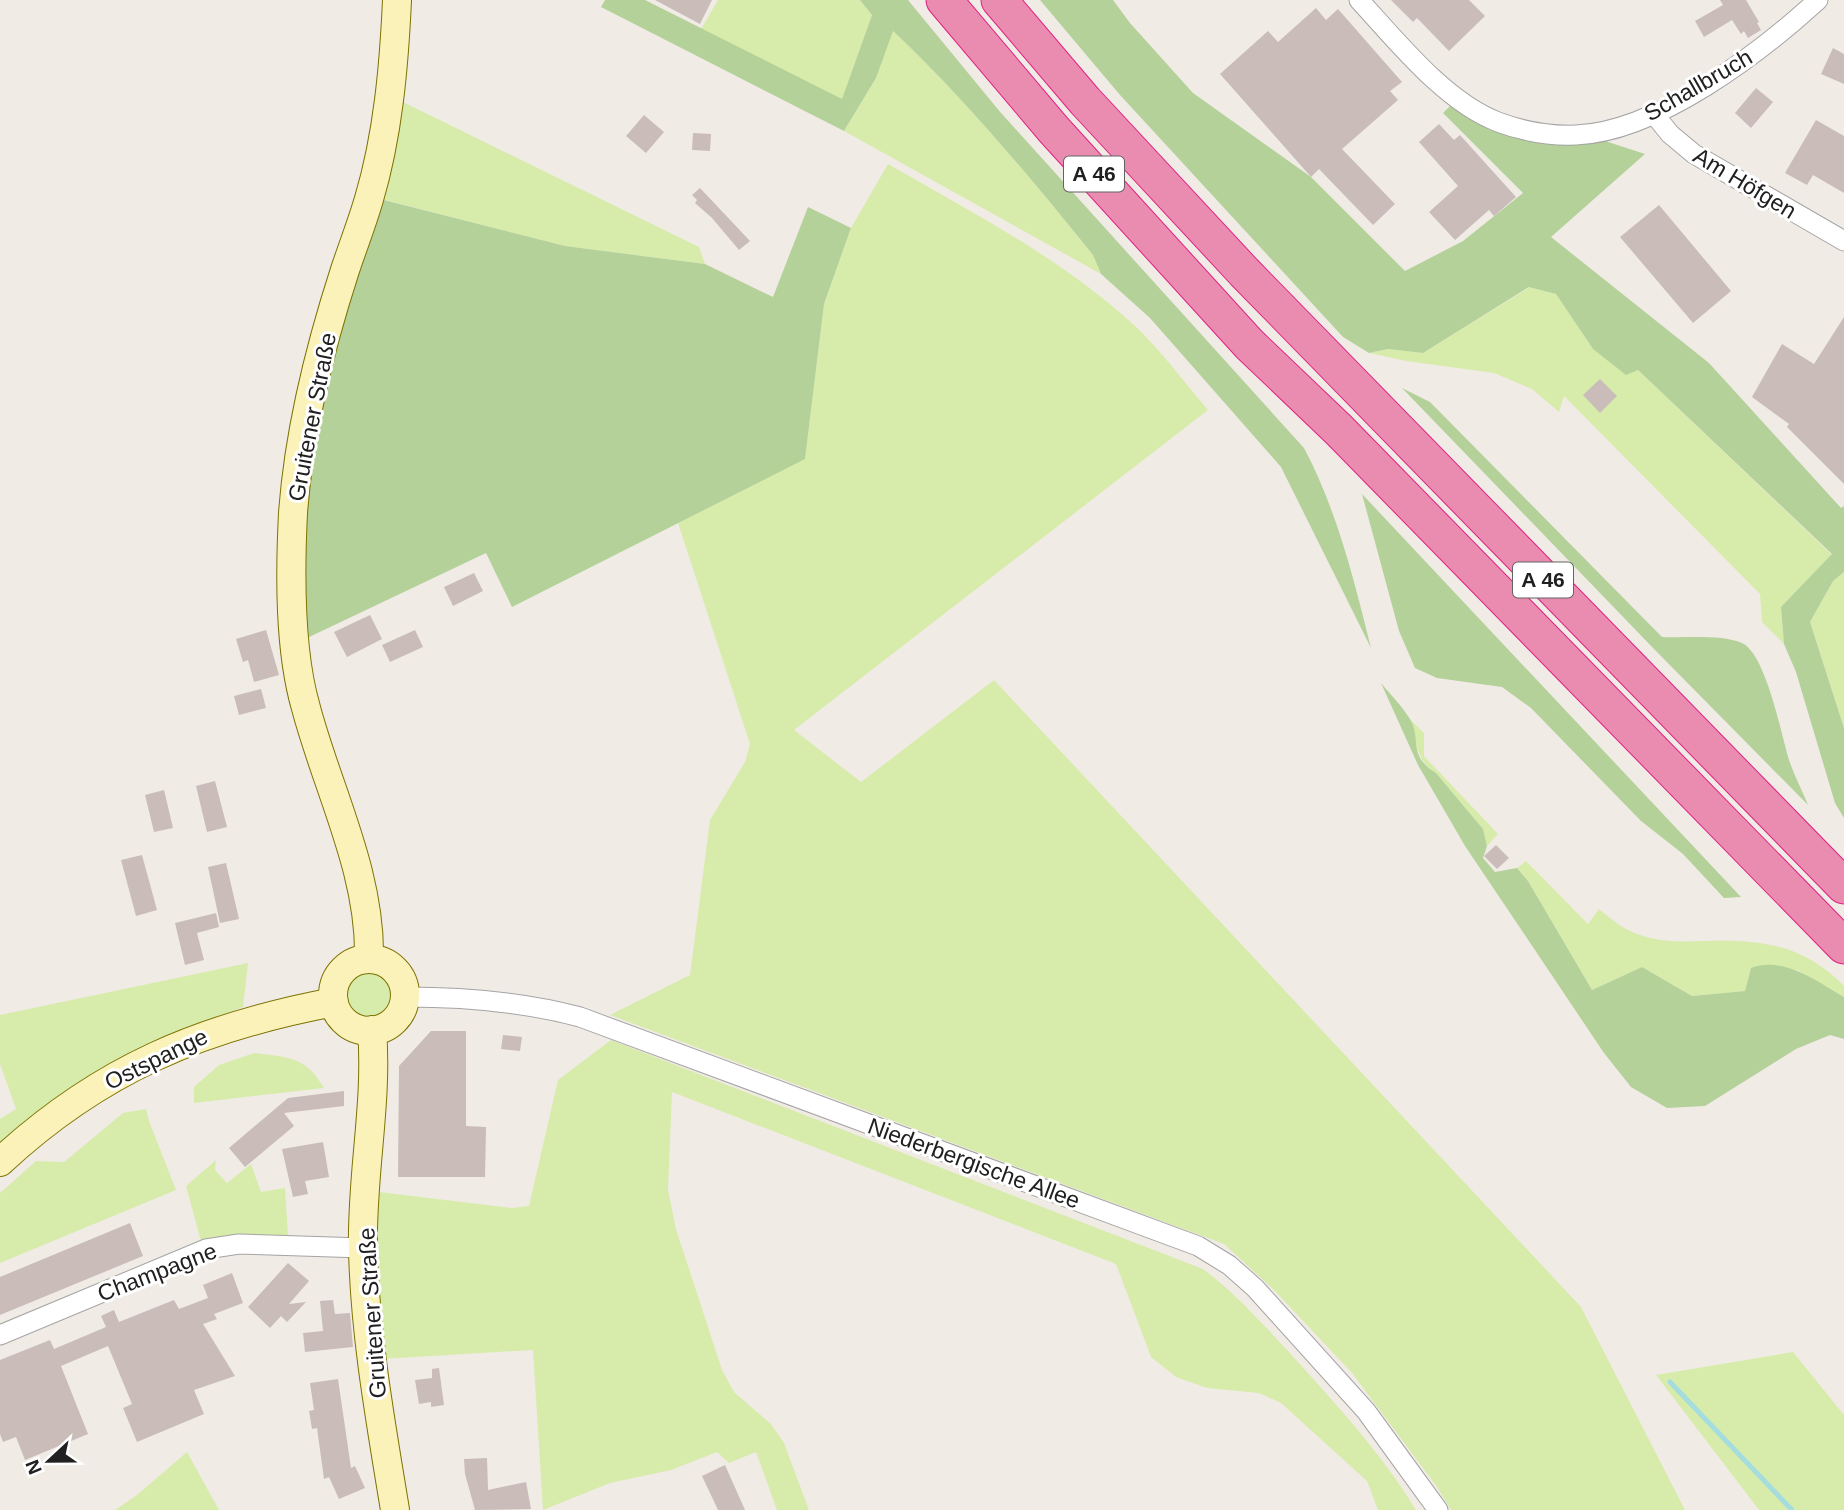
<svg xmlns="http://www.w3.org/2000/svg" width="1844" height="1510" font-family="Arial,sans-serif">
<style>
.grass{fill:#d7ecab}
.forest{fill:#b4d19a}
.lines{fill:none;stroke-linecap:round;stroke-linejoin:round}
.stream{stroke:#a5dddf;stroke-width:5}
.building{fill:#c9bcb9}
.minor-casing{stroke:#a4a4a4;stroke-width:21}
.secondary-casing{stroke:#7c7202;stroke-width:30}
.motorway-casing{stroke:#e02286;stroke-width:37}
.minor{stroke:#fff;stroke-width:19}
.secondary{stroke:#fbf2b9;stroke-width:28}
.motorway{stroke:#e98caf;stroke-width:35}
.labels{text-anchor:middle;stroke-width:6;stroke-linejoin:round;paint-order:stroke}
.shield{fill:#fff;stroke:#636363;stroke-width:2}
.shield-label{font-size:21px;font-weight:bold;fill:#202020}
.street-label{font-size:23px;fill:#202020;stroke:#fff}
</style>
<rect width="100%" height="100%" fill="#f1ebe6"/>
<path class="grass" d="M718 0H860L872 15 842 100 701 29Z
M892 30C966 100 1030 177 1093 255L1101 274 844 131 876 78Z
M403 102 699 247 705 264 565 246 377 198Z
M888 164C973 213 1061 258 1134 325 1161 350 1184 382 1208 410L794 730 861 782 994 680 1581 1307 1685 1510H1451L1437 1487 1352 1373 1273 1289 1224 1244 610 1015 690 975 710 820 745 762 750 744 678 523 805 458 824 304 851 228Z
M1530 287 1556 294 1593 349 1638 370 1832 555 1781 607 1784 644 1762 622 1760 594 1564 396 1559 412 1532 389 1494 373 1406 361 1369 353 1388 349 1423 353Z
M1844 572V728L1810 622 1833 581Z
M1411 720 1424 733V756L1498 834 1487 846 1483 829 1436 773C1415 760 1416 741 1411 720Z
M1526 861 1588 924 1599 909C1611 919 1624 930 1640 935 1661 942 1682 942 1704 941 1760 939 1803 944 1844 986V997L1797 970 1751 968 1745 991 1692 996 1642 967 1592 990 1528 881 1517 868Z
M248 963 243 1007 193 1026 0 1148V1119L16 1109 0 1064V1015Z
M346 996a23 23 0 1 1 46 0a23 23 0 1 1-46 0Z
M611 1040 1203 1269C1235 1293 1261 1322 1288 1351 1334 1402 1380 1451 1416 1510H1378L1367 1481 1281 1403 1259 1393 1207 1388 1176 1377 1151 1357 1116 1264 672 1092 668 1190 676 1229 722 1370 734 1392 771 1424 784 1443 809 1510H777L756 1452 729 1463 717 1452 671 1470 610 1483 543 1510 533 1350 382 1359 373 1247 379 1192 512 1208 529 1206 558 1080Z
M254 1053C287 1057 306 1056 324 1088L194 1103V1087L219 1065Z
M146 1109 149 1121 176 1190 0 1263V1193L36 1161 64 1162 123 1113Z
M216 1160 215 1170 227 1183 251 1164 261 1192 285 1188 288 1236 201 1241 186 1186Z
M1793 1352 1844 1415V1510H1759L1656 1375Z
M187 1452 219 1510H115L137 1495Z"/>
<path class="forest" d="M605 0H645L842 99 872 15 860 0H908L1001 113 1304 448C1337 510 1354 580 1371 648L1281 467 1150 318 1101 274 1093 255C1030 177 966 100 893 31L876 78 844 131 601 7Z
M1040 0H1113L1130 23 1193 93 1311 177 1405 271 1463 241 1523 193 1443 113 1453 103 1490 130 1540 138 1599 139 1645 154 1551 237 1709 363 1841 508 1844 506V572L1833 581 1810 622 1844 728V818L1835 803 1796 672 1784 644 1781 607 1832 554 1638 370 1626 375 1593 349 1556 294 1529 287 1423 353 1388 349 1369 353 1343 337 1120 95Z
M376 198 565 246 705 264 773 297 808 207 851 228 824 304 805 459 512 607 486 553 305 639 301 501 315 402Z
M1402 388 1430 402 1662 637C1684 638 1722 634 1742 643 1766 654 1781 734 1789 760 1794 775 1802 790 1808 805L1654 649Z
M1362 494 1741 897 1724 898 1683 854 1641 821 1531 708 1502 687 1437 678 1415 668 1399 631Z
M1381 683C1390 694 1402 706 1410 719 1422 740 1407 755 1436 773L1483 829 1487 846 1483 858 1495 872 1517 868 1528 881 1592 990 1642 967 1692 996 1745 991 1751 968C1784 956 1816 981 1844 997V1039L1830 1035 1796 1049 1705 1106 1667 1108 1631 1087 1604 1053 1465 846 1418 765Z"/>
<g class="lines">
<path class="stream" d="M1670 1382 1792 1510"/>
</g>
<path class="building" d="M655 0H712L700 24Z
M1391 0H1469L1485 16 1449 51 1417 18 1413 22Z
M1720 0H1746L1759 22 1757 23 1761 30 1748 38 1744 31 1741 34 1732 20 1704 37 1695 21 1723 5Z
M1316 8 1326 20 1338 9 1402 82 1390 91 1398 100 1342 149 1395 204 1373 225 1319 169 1311 177 1220 74 1268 31 1278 42Z
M1833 48 1844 54V84L1821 74Z
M1756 88 1773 102 1751 128 1735 113Z
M644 115 664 132 646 153 626 136Z
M1816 120 1844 136V193L1813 175 1807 185 1785 173Z
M1439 124 1454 140 1460 135 1516 197 1494 216 1489 210 1455 240 1429 212 1458 186 1419 142Z
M693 133 711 134 710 151 692 150Z
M700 188 750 241 739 250 712 218 695 203 697 200 692 195Z
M1659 205 1731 291 1693 323 1620 237Z
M1844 317V484L1787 427 1789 424 1752 397 1782 344 1814 364Z
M1600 379 1617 396 1600 413 1583 395Z
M474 573 483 591 453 606 444 587Z
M370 615 382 639 347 657 334 632Z
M266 630 279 675 254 682 248 660 243 662 236 639Z
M415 630 423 647 390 662 382 645Z
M261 689 266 708 239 715 234 696Z
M215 781 227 827 207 832 196 786Z
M164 790 173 828 154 832 145 795Z
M1496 845 1509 858 1497 869 1484 856Z
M142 855 157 910 136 916 121 860Z
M226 863 239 919 220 923 208 867Z
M216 913 219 927 197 933 204 960 185 965 175 923Z
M431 1031H466V1126L486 1127 485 1177H398L399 1066Z
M503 1035 522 1037 520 1051 501 1049Z
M344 1091V1106L284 1113 294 1126 245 1167 229 1148 288 1098Z
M323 1142 329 1177 305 1181 308 1194 293 1197 282 1149Z
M130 1223 143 1256 0 1315V1277Z
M288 1263 309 1281 289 1304 306 1302 287 1322 281 1316 270 1328 248 1307Z
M232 1273 243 1303 214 1314 217 1319 203 1324 235 1376 194 1390 204 1414 137 1442 123 1408 132 1404 108 1346 61 1366 88 1434 25 1460 16 1437 3 1442 0 1434V1360L50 1340 54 1349 106 1327 101 1316 114 1310 119 1322 174 1300 179 1309 208 1298 203 1285Z
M333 1300 335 1314 350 1313 353 1347 305 1352 303 1333 323 1331 320 1301Z
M439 1368 444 1405 431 1407V1402L419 1404 415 1380 432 1378V1369Z
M338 1379 351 1468 355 1466 365 1488 339 1499 329 1477 324 1479 317 1428 312 1429 309 1411 314 1410 310 1383Z
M487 1458 488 1490 526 1482 531 1509 475 1510 465 1474 464 1459Z
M725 1465 745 1510H718L702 1476Z"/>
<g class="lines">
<defs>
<path id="minor" d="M1359 0C1397 41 1445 102 1498 122 1522 131 1550 136 1576 135 1657 132 1760 53 1818 0
M1654 114 1670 134 1694 154 1844 241
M405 997C463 997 524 1002 580 1017L1198 1246 1229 1265 1255 1288 1366 1411 1438 1510
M0 1335 206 1249 239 1244 363 1248"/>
<path id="secondary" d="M369 959C371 872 328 791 306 708 289 650 290 573 293 513 299 431 320 347 345 270 353 246 362 223 369 199 388 135 394 66 397 0
M333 995a36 36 0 1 1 72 0a36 36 0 1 1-72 0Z
M372 1030C378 1103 361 1176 363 1250 365 1337 381 1424 395 1510
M0 1162C100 1069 202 1027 334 1002"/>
<path id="motorway" d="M944 0 1054 130 1249 344 1339 430 1844 946
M999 0 1085 101 1244 272 1844 886"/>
</defs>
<use href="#minor" class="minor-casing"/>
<use href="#secondary" class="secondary-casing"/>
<use href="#motorway" class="motorway-casing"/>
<use href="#minor" class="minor"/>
<use href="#secondary" class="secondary"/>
<use href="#motorway" class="motorway"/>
</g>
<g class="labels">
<g class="shield">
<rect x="1064" y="156.5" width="60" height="35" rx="5"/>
<rect x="1513" y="562.5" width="60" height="35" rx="5"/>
</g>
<g class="shield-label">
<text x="1094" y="181">A 46</text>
<text x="1543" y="587">A 46</text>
</g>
<g class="street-label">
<text transform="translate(1698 85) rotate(-30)" y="8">Schallbruch</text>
<text transform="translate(1745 183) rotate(31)" y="8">Am Höfgen</text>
<text transform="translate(312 417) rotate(-79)" y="8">Gruitener Straße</text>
<text transform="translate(156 1059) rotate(-26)" y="8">Ostspange</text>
<text transform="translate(974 1163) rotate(20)" y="8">Niederbergische Allee</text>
<text transform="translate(157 1272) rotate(-21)" y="8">Champagne</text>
<text transform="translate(372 1313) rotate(-94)" y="8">Gruitener Straße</text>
</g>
</g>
<g transform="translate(49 1461) rotate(248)" stroke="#ffffff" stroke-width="5" paint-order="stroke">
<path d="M0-5L12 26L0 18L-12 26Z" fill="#202020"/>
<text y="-10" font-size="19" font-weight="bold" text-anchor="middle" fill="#202020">N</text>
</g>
</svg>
